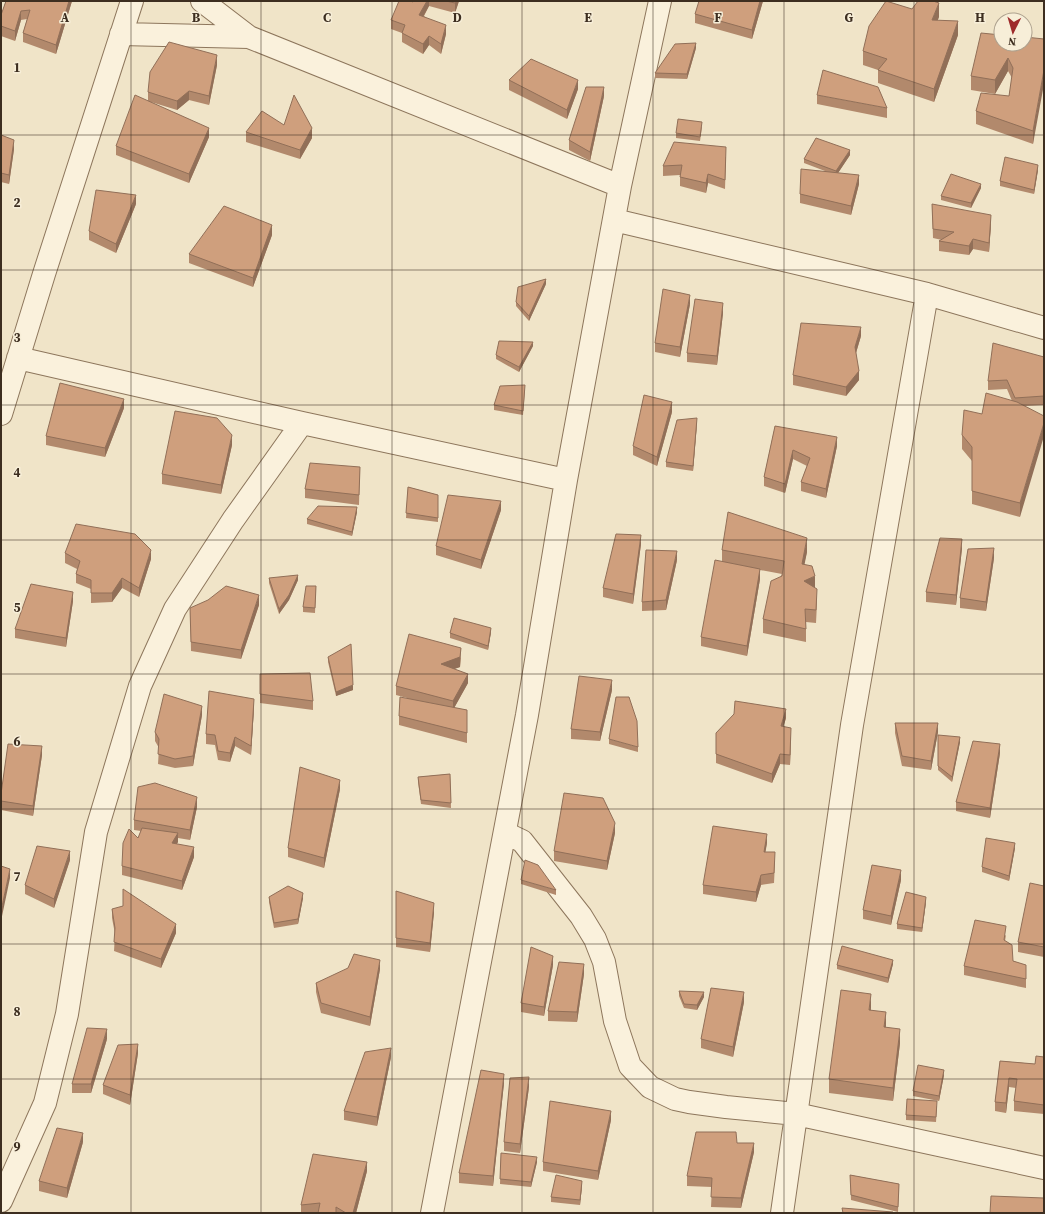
<svg xmlns="http://www.w3.org/2000/svg" width="1045" height="1214" font-family="'Source Serif 4',serif">
<style>
.lines{fill:none;stroke-linecap:round;stroke-linejoin:round}
.minor-casing{stroke:#8d765c;stroke-width:24}
.minor{stroke:#faf1dc;stroke-width:22}
.wall{fill:#b2896c}
.shaded-wall{fill:#916f58}
.building{fill:#cf9f7d;stroke:#916f58}
.grid{fill:none;stroke:#3d2e20;stroke-width:1;stroke-opacity:0.55}
.grid-label{font-size:13px;text-anchor:middle;font-weight:bold;fill:#3d2e20;stroke:#f7eed8;stroke-width:3;stroke-linejoin:round;paint-order:stroke}
</style>
<rect width="100%" height="100%" fill="#f0e4c8"/>
<g class="lines">
<defs>
<path id="minor" d="M202 1 249 37 620 186
M121 34 249 37
M614 220 927 294 1044 328
M18 358 302 423 566 480
M1 414 44 274 132 1
M505 833 522 841 581 916 595 939 604 962 615 1021 630 1066 650 1087 675 1099 689 1102 726 1107 796 1114 1044 1168
M1 1201 45 1103 67 1014 96 832 140 686 175 609 233 520 302 423
M432 1213 527 715 566 480 620 186 660 1
M782 1213 852 725 927 294"/>
</defs>
<use href="#minor" class="minor-casing"/>
<use href="#minor" class="minor"/>
</g>
<path class="wall" d="M6 1H72L56 54 23 42V33L27 19 21 20 15 41 1 36V15Z
M414 1H459L455 13 429 6 424 16 446 34 441 54 429 45 423 54 402 42V33L391 29V20Z
M763 1 752 39 695 23V14Z
M939 17 937 21 958 35 934 102 878 83V70L863 65V51Z
M1044 39 1033 144 976 124V111L1009 96 1012 78 1008 71 995 94 971 90V76Z
M696 48 687 79 655 78V73Z
M217 65 209 105 189 100 177 110 151 102 209 137 189 183 116 155V146L148 101V92Z
M509 80 578 89 567 119 509 90Z
M817 95 887 108V118L817 104Z
M604 96 590 161 569 150V140Z
M284 125 312 138 300 159 246 142V132Z
M702 127 700 141 676 138V133Z
M1 135 14 149 9 184 1 182Z
M850 155 838 173 859 184 851 215 800 203V194L825 171 804 163V159Z
M726 157 725 189 708 183 706 193 680 186V175L663 176V166Z
M1038 170 1034 194 1000 186V181Z
M981 188 971 208 941 200V196Z
M136 204 116 253 89 240V231Z
M932 204 991 224 989 252 973 249 969 255 939 251V241L942 240 933 238Z
M272 235 253 287 189 263V254Z
M546 284 529 321 516 306V302Z
M690 304 680 357 655 352V343Z
M723 313 717 365 687 362V353Z
M861 336 856 353 859 380 846 396 793 385V375Z
M533 346 519 372 496 359V355Z
M1044 357V405L1025 406 1020 517 972 504V461L962 449V435L982 414 1012 401 1007 389 988 390V381Z
M525 390 523 415 494 410V405Z
M124 408 105 457 46 445V436Z
M672 412 657 466 633 455V446Z
M697 423 693 471 666 467V462Z
M775 426 837 446 826 498 801 491V482L807 466 793 459 785 493 764 486V477Z
M232 445 221 494 162 484V474Z
M360 467 359 505 305 498V489Z
M408 487 438 495V522L406 518Z
M501 510 481 569 436 555V546Z
M357 512 352 536 307 524V519Z
M641 544 633 604 603 597V588Z
M962 548 956 605 926 602V592Z
M722 550 807 552 804 564 815 588 817 603 816 623 806 622V642L763 633V619L782 574 760 570V579L747 656 701 646V637L722 561Z
M65 553 151 559 139 597 122 588 112 602 91 603V589L76 583V574L77 569 65 563Z
M994 558 986 611 960 608V598Z
M677 560 666 610 642 611V602Z
M269 578 298 580 289 600 279 614 269 583Z
M316 586 315 613 303 612V607Z
M73 601 66 647 15 638V629Z
M259 605 241 659 191 651 190 608Z
M491 632 488 650 450 638V633Z
M328 657 353 690 336 696 328 662Z
M461 657 460 667 453 669 468 683 454 708 467 710V743L399 725V716L407 698 396 695V686Z
M260 674 313 701V710L260 703Z
M612 690 600 741 571 739V729Z
M254 708 251 755 235 746 230 762 218 760 215 745 206 744V734Z
M202 715 193 766 175 768 158 764 159 748 155 741V732Z
M786 718 783 727 791 738 790 765 780 764 772 783 716 763V733Z
M895 723 938 732 931 770 902 766 895 733Z
M938 735 960 742 952 782 938 770Z
M609 739 638 747V752L609 744Z
M1000 753 990 818 956 811V802Z
M42 755 33 816 1 810V794Z
M450 774 451 808 421 804 418 782V777Z
M340 789 324 868 288 857V848Z
M197 807 190 840 178 838V842L176 844 194 857 182 890 122 875V866L138 838 141 831 134 830V820Z
M615 833 607 870 554 861V851Z
M767 843 765 852 775 862 774 883 761 885 756 902 703 894V885Z
M1015 848 1009 881 982 872V867Z
M70 860 54 908 25 894V885Z
M521 880 556 890V895L521 884Z
M901 880 891 925 863 919V910Z
M1044 886V957L1018 952V942Z
M396 891 434 912 430 952 396 947Z
M269 897 303 898 298 924 274 928 269 902Z
M926 902 922 932 897 929V924Z
M112 909 176 933 161 968 114 951 115 934 112 918Z
M1006 935 1005 941 1013 961 1026 965V988L964 975V966Z
M893 964 888 983 837 969V965Z
M553 965 544 1016 521 1012V1003Z
M380 969 370 1026 321 1013 316 992V983Z
M584 974 577 1022 548 1021V1011Z
M679 991 704 997 697 1010 684 1008 679 996Z
M744 1002 733 1057 701 1048V1039Z
M871 1008V1010L900 1043 893 1101 829 1093V1079Z
M107 1039 91 1093H72V1084Z
M138 1053 130 1105 103 1094V1085Z
M391 1057 377 1126 344 1120V1111Z
M1044 1057V1114L1014 1111V1101L1016 1088 1009 1087 1006 1113 995 1111V1102L1000 1061 1035 1064Z
M944 1075 939 1101 913 1096V1091Z
M504 1083 493 1186 459 1183V1173Z
M529 1087 520 1153 504 1151V1142Z
M937 1106 936 1122 906 1120V1115Z
M611 1120 598 1180 543 1171V1162Z
M83 1142 67 1198 39 1191V1181Z
M737 1143 754 1152 741 1208 711 1207 712 1187 687 1186V1176Z
M501 1153 537 1162 531 1187 500 1184Z
M367 1171 356 1213H318L319 1212 313 1213H301V1205Z
M850 1175 899 1184 898 1212 851 1200Z
M582 1186 580 1205 551 1202V1197Z"/>
<path class="shaded-wall" d="M69 1H72L56 54V45Z
M427 1H429V6L419 24V15Z
M456 1H459L455 13V3Z
M760 1H763L752 39V30Z
M939 3V17L932 34V20Z
M21 11V20L15 41V31Z
M958 21V35L934 102V89Z
M446 25V34L441 54V44Z
M429 36V45L423 54V44Z
M696 43V48L687 79V74Z
M217 55V65L209 105V96Z
M1008 58V71L995 94V80Z
M1044 70V84L1033 144V131Z
M578 80V89L567 119V110Z
M604 87V96L590 161V152Z
M189 91V100L177 110V101Z
M209 128V137L189 183V174Z
M312 128V138L300 159V150Z
M14 140V149L9 184V175Z
M850 150V155L836 176V171Z
M1038 165V170L1034 194V190Z
M708 174V183L706 193V183Z
M859 175V184L851 215V206Z
M981 184V188L971 208V203Z
M136 195V204L116 253V244Z
M991 215V224L989 252V243Z
M272 225V235L253 287V278Z
M973 239V249L969 255V246Z
M546 279V284L529 321V316Z
M690 295V304L680 357V347Z
M723 303V313L717 365V356Z
M861 327V336L855 356V347Z
M533 342V346L519 372V367Z
M859 371V380L846 396V387Z
M124 399V408L105 457V448Z
M672 402V412L657 466V457Z
M697 418V423L693 471V466Z
M1044 423V436L1020 517V503Z
M232 435V445L221 494V485Z
M837 437V446L826 498V489Z
M793 450V459L785 493V484Z
M501 501V510L481 569V560Z
M357 507V512L352 536V532Z
M641 535V544L633 604V594Z
M807 538V552L802 577V564Z
M962 539V548L956 605V595Z
M994 548V558L986 611V602Z
M151 550V559L139 597V588Z
M677 551V560L666 610V600Z
M760 569V579L747 656V646Z
M298 575V580L289 600 279 614V609Z
M815 576V590L804 581Z
M122 578V588L112 602V593Z
M73 592V601L66 647V638Z
M259 595V605L241 659V650Z
M491 628V632L488 650V646Z
M461 648 460 667 441 674V664Z
M468 674V683L453 710V701Z
M612 680V690L600 741V732Z
M353 685V690L336 696V692Z
M254 699V708L251 755V746Z
M202 706V715L193 766V756Z
M786 709V718L781 735V726Z
M938 723V732L931 770V761Z
M791 728V738L790 765V755Z
M235 737V746L230 762V753Z
M960 737V742L952 782V777Z
M1000 744V753L990 818V808Z
M42 746V755L33 816V806Z
M780 754V764L772 783V774Z
M340 780V789L324 868V858Z
M197 797V807L190 840V830Z
M615 823V833L607 870V861Z
M178 833V842L172 853V843Z
M767 834V843L764 861V852Z
M1015 843V848L1009 881V876Z
M194 847V857L182 890V881Z
M70 851V860L54 908V899Z
M10 869V878L1 921V911Z
M901 870V880L891 925V916Z
M761 875V885L756 902V892Z
M303 893V898L298 924V919Z
M926 897V902L922 932V928Z
M434 903V912L430 952V943Z
M176 924V933L161 968V959Z
M553 956V965L544 1016V1007Z
M380 960V969L370 1026V1017Z
M893 960V964L888 983V978Z
M584 964V974L577 1022V1012Z
M704 992V997L697 1010V1005Z
M744 992V1002L733 1057V1047Z
M871 994V1008L869 1024V1010Z
M886 1012V1026L884 1040V1027Z
M107 1029V1039L91 1093V1084Z
M900 1029V1043L893 1101V1088Z
M138 1044V1053L130 1105V1095Z
M391 1048V1057L377 1126V1117Z
M944 1070V1075L939 1101V1096Z
M504 1074V1083L493 1186V1176Z
M529 1077V1087L520 1153V1144Z
M1009 1078V1087L1006 1113V1103Z
M611 1111V1120L598 1180V1171Z
M83 1133V1142L67 1198V1188Z
M754 1143V1152L741 1208V1198Z
M537 1157V1162L531 1187V1182Z
M367 1162V1171L356 1213H353Z
M582 1181V1186L580 1205V1200Z"/>
<path class="building" d="M6 1H69L56 45 23 33 30 10 21 11 15 31 1 26V15Z
M399 1H411L413 2 414 1H427L419 15 446 25 441 44 429 36 423 44 402 33 405 25 391 20Z
M446 1H456L455 3Z
M699 1H760L752 30 695 14Z
M886 1 912 9 918 1H933L939 3 932 20 958 21 934 89 878 70 887 59 863 51 869 26Z
M981 33 1001 35V44H1025V37L1044 39V70L1033 131 976 111 981 93 1009 96 1013 68 1008 58 995 80 971 76Z
M169 42 217 55 209 96 189 91 177 101 148 92 150 72Z
M696 43 687 74 655 73 675 44Z
M531 59 578 80 567 110 509 80Z
M823 70 878 87 887 108 817 95Z
M586 87H604L590 152 569 140Z
M135 95 209 128 189 174 116 146Z
M294 95 312 128 300 150 246 132 262 111 284 125Z
M678 119 702 122 700 137 676 133Z
M1 135 14 140 9 175 1 173Z
M816 138 850 150 836 171 804 159Z
M674 142 726 147 725 180 708 174 706 183 680 177 682 165 663 166Z
M1005 157 1038 165 1034 190 1000 181Z
M801 169 859 175 851 206 800 194Z
M951 174 981 184 971 203 941 196Z
M96 190 136 195 116 244 89 231Z
M932 204 991 215 989 243 973 239 969 246 939 241 954 232 933 229Z
M224 206 272 225 253 278 189 254Z
M546 279 529 316 516 302 518 287Z
M663 289 690 295 680 347 655 343Z
M695 299 723 303 717 356 687 353Z
M801 323 861 327 855 347 859 371 846 387 793 375Z
M499 341 533 342 519 367 496 355Z
M993 343 1044 357V396L1015 398 1007 380 988 381Z
M60 383 124 399 105 448 46 436Z
M525 385 523 411 494 405 500 386Z
M986 393 1017 402 1044 416V423L1020 503 972 491V447L962 435 964 410 982 414Z
M644 395 672 402 657 457 633 446Z
M175 411 217 418 232 435 221 485 162 474Z
M697 418 693 466 666 462 677 420Z
M775 426 837 437 826 489 801 482 810 458 793 450 785 484 764 477Z
M310 463 360 467 359 495 305 489Z
M408 487 438 495V518L406 513Z
M448 495 501 501 481 560 436 546Z
M318 506 357 507 352 532 307 519Z
M728 512 807 538 802 564 812 566 815 576 804 581 817 589 816 610 805 609 806 629 763 619 771 581 782 576 784 561 722 550Z
M76 524 135 534 151 550 139 588 122 578 112 593H91V580L76 574 80 561 65 553Z
M616 534 641 535 633 594 603 588Z
M940 538 962 539 956 595 926 592Z
M994 548 986 602 960 598 968 549Z
M646 550 677 551 666 600 642 602Z
M715 560 760 569 747 646 701 637Z
M298 575 289 595 279 609 269 578Z
M31 584 73 592 66 638 15 629Z
M226 586 259 595 241 650 191 642 190 608 208 600Z
M306 586H316L315 608 303 607Z
M454 618 491 628 488 646 450 633Z
M409 634 461 648 460 657 441 664 468 674 453 701 396 686Z
M351 644 353 685 336 692 328 657Z
M310 673 313 701 260 694V674Z
M579 676 612 680 600 732 571 729Z
M209 691 254 699 251 746 235 737 230 753 218 751 215 735 206 734Z
M164 694 202 706 193 756 175 759 158 754 159 739 155 732Z
M400 697 467 710V733L399 716Z
M616 697H629L637 721 638 747 609 739Z
M735 701 786 709 781 726 791 728 790 755 780 754 772 774 716 754V733L734 714Z
M895 723H938L931 761 902 756Z
M938 735 960 737 952 777 938 766Z
M973 741 1000 744 990 808 956 802Z
M8 744 42 746 33 806 1 801V794Z
M300 767 340 780 324 858 288 848Z
M450 774 451 803 421 800 418 777Z
M155 783 197 797 190 830 134 820 138 787Z
M564 793 603 798 615 823 607 861 554 851Z
M713 826 767 834 764 852H775L774 873 761 875 756 892 703 885Z
M142 828 178 833 172 843 194 847 182 881 122 866 123 843 129 829 138 838Z
M986 838 1015 843 1009 876 982 867Z
M37 846 70 851 54 899 25 885Z
M525 860 538 865 556 890 521 880Z
M872 865 901 870 891 916 863 910Z
M1 866 10 869 1 911Z
M1030 883 1044 886V947L1018 942Z
M288 886 303 893 298 919 274 923 269 897Z
M123 889 176 924 161 959 114 942 115 928 112 909 123 906Z
M396 891 434 903 430 943 396 938Z
M906 892 926 897 922 928 897 924Z
M975 920 1006 926 1004 940 1012 945 1013 961 1026 965V979L964 966Z
M842 946 893 960 888 978 837 965Z
M531 947 553 956 544 1007 521 1003Z
M354 954 380 960 370 1017 321 1003 316 983 348 968Z
M559 962 584 964 577 1012 548 1011Z
M711 988 744 992 733 1047 701 1039Z
M841 990 871 994 869 1010 886 1012 884 1027 900 1029 893 1088 829 1079Z
M679 991 704 992 697 1005 684 1004Z
M87 1028 107 1029 91 1084H72Z
M138 1044 130 1095 103 1085 118 1045Z
M391 1048 377 1117 344 1111 365 1052Z
M1036 1056 1044 1057V1105L1014 1101 1017 1079 1009 1078 1006 1103 995 1102 1000 1061 1035 1064Z
M918 1065 944 1070 939 1096 913 1091Z
M481 1070 504 1074 493 1176 459 1173Z
M529 1077 520 1144 504 1142 510 1078Z
M907 1099 937 1101 936 1117 906 1115Z
M550 1101 611 1111 598 1171 543 1162Z
M57 1128 83 1133 67 1188 39 1181Z
M696 1132H736L737 1143H754L741 1198 711 1197 712 1178 687 1176Z
M501 1153 537 1157 531 1182 500 1179Z
M313 1154 367 1162 353 1213H346L336 1207V1213H318L320 1203 301 1205Z
M556 1175 582 1181 580 1200 551 1197Z
M850 1175 899 1184 898 1207 851 1195Z
M991 1196 1044 1198V1213H990Z
M842 1208 893 1212V1213H843Z"/>
<path class="grid" d="M131 1V1213M261 1V1213M392 1V1213M522 1V1213M653 1V1213M784 1V1213M914 1V1213M1 135H1044M1 270H1044M1 405H1044M1 540H1044M1 674H1044M1 809H1044M1 944H1044M1 1079H1044"/>
<g class="grid-label">
<text x="65" y="22">A</text>
<text x="196" y="22">B</text>
<text x="327" y="22">C</text>
<text x="457" y="22">D</text>
<text x="588" y="22">E</text>
<text x="718" y="22">F</text>
<text x="849" y="22">G</text>
<text x="980" y="22">H</text>
<text x="17" y="72">1</text>
<text x="17" y="207">2</text>
<text x="17" y="342">3</text>
<text x="17" y="477">4</text>
<text x="17" y="612">5</text>
<text x="17" y="746">6</text>
<text x="17" y="881">7</text>
<text x="17" y="1016">8</text>
<text x="17" y="1151">9</text>
</g>
<rect width="1045" height="1214" fill="none" stroke="#3d2e20" stroke-width="4"/>
<g transform="translate(1013 32) rotate(185)"><circle r="19" fill="#f7eed8" stroke="#ada18e"/>
<path d="M0-3L7 15L0 10L-7 15Z" fill="#9e2a2b"/>
<text y="-6" font-size="11" font-weight="bold" text-anchor="middle" fill="#3d2e20">N</text>
</g>
</svg>
